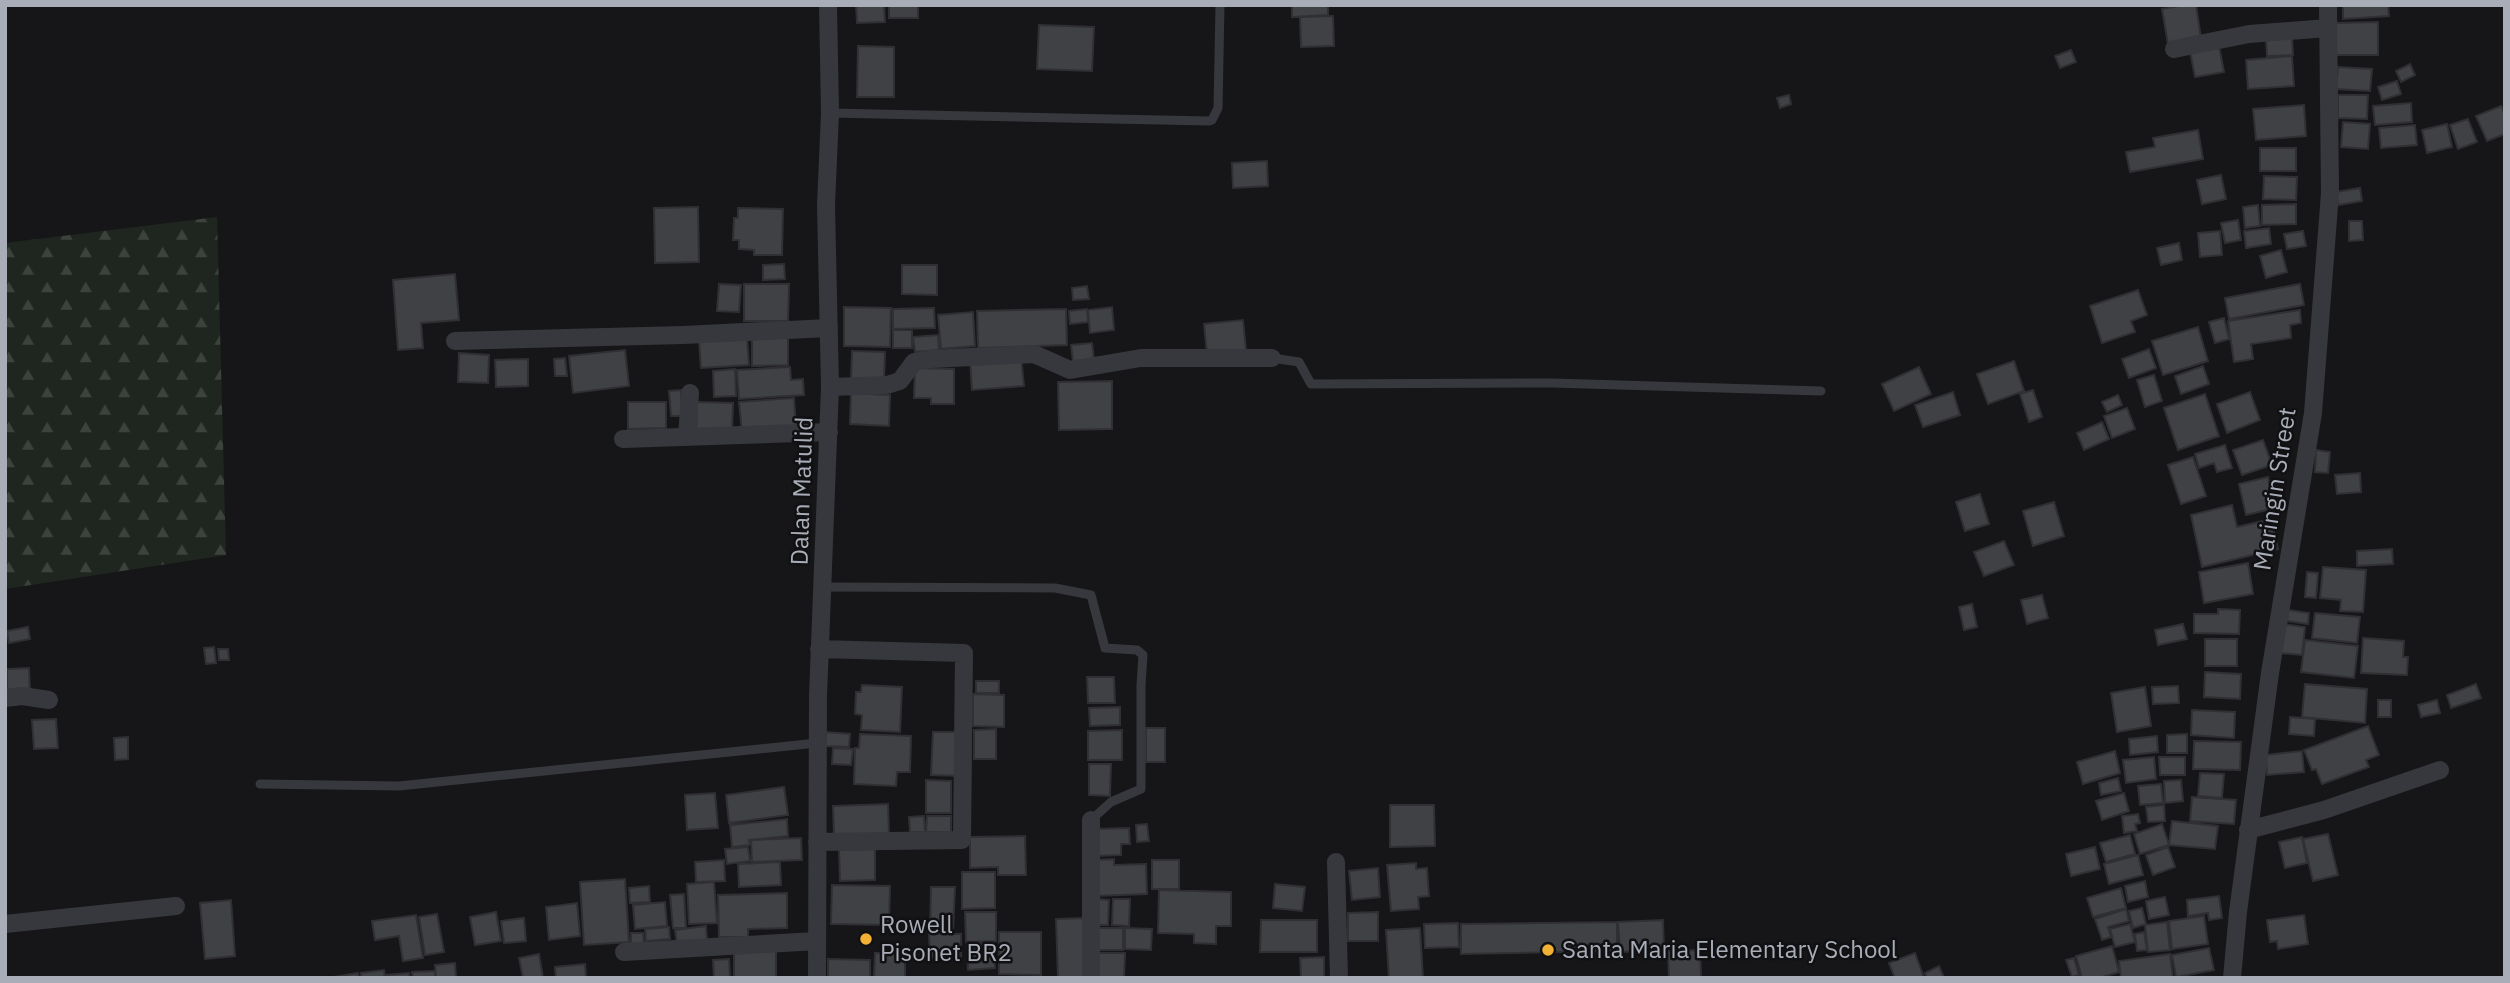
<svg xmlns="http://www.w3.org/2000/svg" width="2510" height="983" font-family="'IBM Plex Sans',sans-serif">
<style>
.forest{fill:url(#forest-firs)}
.building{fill:#404145;stroke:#303034;stroke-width:2}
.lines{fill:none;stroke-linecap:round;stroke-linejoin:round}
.lane{stroke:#37383d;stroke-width:9}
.street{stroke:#37383d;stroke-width:18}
.poi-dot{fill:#f2b134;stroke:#111113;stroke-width:2.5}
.labels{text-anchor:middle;stroke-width:5;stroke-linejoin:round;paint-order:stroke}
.street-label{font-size:24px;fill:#a8adb8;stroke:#111113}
.poi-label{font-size:24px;fill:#a8adb8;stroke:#111113;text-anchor:start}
</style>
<defs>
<pattern id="forest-firs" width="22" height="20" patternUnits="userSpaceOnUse" patternTransform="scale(1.75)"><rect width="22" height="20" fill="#1e261f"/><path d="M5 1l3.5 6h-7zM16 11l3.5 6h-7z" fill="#3c433d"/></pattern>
</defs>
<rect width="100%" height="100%" fill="#161618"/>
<path class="forest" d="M217 217 226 555 5 589V243Z"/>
<path class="building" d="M856 5H884L885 22 857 23Z
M889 5H918V18H889Z
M1292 5H1328V15L1292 17Z
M2184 5H2196L2201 38 2168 44 2162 9Z
M2343 5H2388L2389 16 2343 19Z
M1333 16 1334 46 1301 47 1300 17Z
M2378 22V55H2336V23Z
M1039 25 1094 27 1092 71 1037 69Z
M2292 38 2293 55 2267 56 2266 40Z
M858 46 894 47V97H857Z
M2219 46 2224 72 2195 77 2190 51Z
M2071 50 2076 62 2060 68 2055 56Z
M2292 56 2294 86 2248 89 2246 60Z
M2410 64 2415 75 2401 82 2396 71Z
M2338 67 2372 69 2370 91 2336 89Z
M2397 81 2401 94 2382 100 2378 87Z
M1789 95 1791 104 1780 108 1777 98Z
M2338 95H2368L2367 119 2338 118Z
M2411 103 2412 122 2375 125 2373 106Z
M2304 105 2306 136 2256 140 2253 109Z
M2501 106 2505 115V134L2487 141 2476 116Z
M2468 119 2477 142 2458 149 2450 125Z
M2343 122 2370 124 2368 149 2341 147Z
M2447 124 2452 147 2427 153 2422 130Z
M2415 125 2417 145 2381 148 2379 128Z
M2198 130 2203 159 2130 172 2126 152 2155 147 2153 138Z
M2260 148H2296V171H2260Z
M1267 161 1268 186 1233 188 1232 163Z
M2221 175 2226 199 2202 204 2197 180Z
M2264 176 2297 177 2296 200 2263 199Z
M2360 188 2362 201 2338 205 2336 192Z
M2296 204V224L2262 225V205Z
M2258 205 2260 226 2245 228 2243 207Z
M698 207 699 262 655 263 654 208Z
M738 208 783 209 782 255H754V250L739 249V240H733L734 218H738Z
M2238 220 2241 240 2225 243 2221 223Z
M2349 221H2362L2363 240 2349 241Z
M2269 228 2271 244 2246 248 2244 231Z
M2220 231 2222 255 2200 257 2198 233Z
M2303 231 2306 246 2287 249 2284 234Z
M2179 243 2182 260 2161 265 2157 248Z
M2281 250 2287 272 2266 278 2260 256Z
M784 264 785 279 763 280V265Z
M902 265H937V295L902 294Z
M455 274 459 320 421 323 423 348 398 350 393 280Z
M719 284 741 285 739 312 717 311Z
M744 284H789L788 321H744Z
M2300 284 2304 305 2229 319 2225 298Z
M1087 286 1089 299 1073 300 1072 288Z
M2138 290 2147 315 2131 321 2135 332 2102 343 2090 306Z
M844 307 891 308 890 347 844 346Z
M1112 307 1114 330 1090 333 1088 310Z
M934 308 935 328 893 329V309Z
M1066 309 1067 345 978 348 977 311Z
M1087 309 1088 322 1070 324 1069 311Z
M2300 310 2301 323 2290 325 2291 338 2251 344 2253 359 2234 362 2228 321Z
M973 312 975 346 941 349 938 315Z
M2224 318 2229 339 2215 343 2209 322Z
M1243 320 1246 350 1207 354 1204 324Z
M2198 327 2208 361 2163 375 2152 341Z
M893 330H912V348H893Z
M788 333V365L752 366V334Z
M938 335 939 350 915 352 913 337Z
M747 338 749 365 701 368 699 341Z
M1092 343 1094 359 1073 361 1071 345Z
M2149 349 2156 368 2129 378 2122 359Z
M625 350 629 386 573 393 569 356Z
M852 351 885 352 884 382 851 381Z
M459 353 489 355 488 383 458 382Z
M1021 357 1024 386 972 390 970 361Z
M565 358 567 376H555L554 359Z
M528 359V386L496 387 495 360Z
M2014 361 2024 391 1988 404 1977 374Z
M2203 366 2209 384 2181 394 2175 376Z
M790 367 791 380 803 379 804 395 739 399 737 370Z
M1919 367 1931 394 1894 411 1882 384Z
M915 368 954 369V404H931V398H914Z
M735 369 736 396 714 397 713 371Z
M2154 375 2162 401 2145 407 2137 380Z
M1112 381V429L1059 430 1058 382Z
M681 390 682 416H671L669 391Z
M2033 390 2042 417 2029 422 2020 394Z
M1953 392 1960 415 1923 427 1915 405Z
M2250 392 2260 420 2227 433 2217 404Z
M851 393 890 395 889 426 850 424Z
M2205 394 2219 436 2178 450 2164 408Z
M2118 395 2122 405 2107 412 2102 402Z
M794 398 796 427 742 432 739 402Z
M628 402H666V428L628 429Z
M697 402 733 403 732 432H696Z
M2127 408 2135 429 2112 438 2104 416Z
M2102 422 2109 439 2084 450 2077 433Z
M2263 440 2272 465 2242 475 2233 450Z
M2225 445 2232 468 2217 472 2214 463 2199 468 2195 454Z
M2316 450 2330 452 2328 473 2315 472Z
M2193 457 2206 496 2181 504 2168 465Z
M2360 473 2361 492 2337 494 2335 475Z
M2268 477 2275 508 2246 515 2239 484Z
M1980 494 1989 524 1965 531 1956 502Z
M2054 502 2064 536 2033 546 2023 511Z
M2232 505 2237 527 2271 519 2278 549 2202 567 2191 515Z
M2004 541 2014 565 1984 576 1974 552Z
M2392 549 2393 564 2357 566V551Z
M2248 563 2253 594 2204 603 2199 572Z
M2323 567 2366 570 2363 612 2340 611 2341 600 2320 598Z
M2307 572 2318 573 2316 598 2305 597Z
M2042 595 2048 618 2027 624 2021 600Z
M1972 604 1977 627 1964 630 1959 607Z
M2218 609 2240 610 2239 634 2194 633V614H2218Z
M2288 610 2309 613 2308 624 2287 621Z
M2315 613 2360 617 2357 643 2312 638Z
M2183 624 2187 639 2158 645 2155 630Z
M2282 624 2305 627 2302 655 2279 653Z
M28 627 30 639 9 643 7 631Z
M2363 638 2404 641 2403 657H2408L2407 675 2361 673Z
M2205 639H2237V666H2205Z
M2305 640 2358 646 2354 678 2301 672Z
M214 647 216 663 206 664 204 648Z
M218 649H228L229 660H219Z
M29 668 30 691 7 692V669Z
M2205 672 2241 674 2240 699 2204 697Z
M1087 677H1114L1115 703H1088Z
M976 681H999V693H976Z
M2305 684 2367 689 2365 723 2302 717Z
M2476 684 2481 698 2451 708 2447 695Z
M862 685 902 687 900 732 861 730 862 715 855 714 856 692H861Z
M2178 686 2179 703 2153 704 2152 687Z
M2145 687 2151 726 2117 732 2111 693Z
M973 694 1004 695V727L973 726Z
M2378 700H2391V717H2378Z
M2437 700 2440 713 2421 717 2418 705Z
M1120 707V725L1090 726 1089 708Z
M2192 710 2235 712 2234 738 2191 735Z
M2290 717 2315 719 2314 736 2289 734Z
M56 719 58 748 34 749 32 720Z
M2368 726 2379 755 2366 760 2369 767 2322 784 2316 769 2312 770 2304 750Z
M1146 728H1165V762H1146Z
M996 729V759H974V730Z
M1122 730V760H1088V731Z
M826 732 850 734 849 747 825 746Z
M933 732H961L960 776 931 775Z
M860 734 911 736 910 772H897L896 786 854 784 855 748H859Z
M2187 734V753H2167V735Z
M2157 736 2158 752 2130 755 2129 739Z
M128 737V759L115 760 114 738Z
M2194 741 2241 742 2240 770 2193 769Z
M833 748 853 749 851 765 832 764Z
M2115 751 2120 773 2083 784 2077 762Z
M2302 751 2304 772 2267 775 2266 755Z
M2154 757 2156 779 2126 783 2123 760Z
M2159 757H2185V775H2160Z
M1089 764H1111L1110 796 1089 795Z
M2200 773 2224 774 2222 798 2198 796Z
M2118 778 2121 791 2101 795 2099 783Z
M926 780 951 781V813H926Z
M2181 780 2183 801 2165 803 2164 781Z
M2161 784 2163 803 2140 805 2138 786Z
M784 787 788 815 729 823 726 795Z
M715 793 718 828 687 830 685 795Z
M2124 793 2129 811 2102 820 2096 801Z
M2192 797 2236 800 2234 824 2190 821Z
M888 804 889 835 834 836 833 806Z
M1390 805H1434L1435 846 1390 847Z
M2164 805 2165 821 2148 822 2146 807Z
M2138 814 2140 823 2135 824 2137 831 2124 833 2122 816Z
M924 816 925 832H910L909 817Z
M927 816H951V832H926Z
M787 819 788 836 749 840 750 845 732 847 730 825Z
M2172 821 2218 826 2215 849 2169 845Z
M1147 824 1149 841 1137 842 1136 825Z
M2162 824 2169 845 2140 854 2134 834Z
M1129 828 1130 844H1121V855L1095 856V829Z
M2328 834 2338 875 2313 881 2303 839Z
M2130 835 2135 854 2106 862 2100 843Z
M1025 836 1026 875H998V867L970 868V837Z
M2302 837 2307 863 2285 868 2279 842Z
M801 838 802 860 752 862 751 840Z
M748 847 750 861 727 864 725 849Z
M2095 847 2100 869 2071 876 2066 854Z
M2168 847 2175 867 2153 875 2146 855Z
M875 849V880L840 881 839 850Z
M2138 855 2143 875 2109 884 2104 864Z
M1114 859V865L1146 864 1147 894 1094 896V860Z
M724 860 725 881 696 882 695 862Z
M1152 860H1179V889H1152Z
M780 862 781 885 739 887 738 864Z
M1416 863V869L1427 868 1429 896 1418 897 1419 909 1391 911 1387 865Z
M1378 868 1380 897 1352 900 1349 871Z
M962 872H995V908L962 909Z
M625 879 629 942 584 945 580 882Z
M2145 881 2148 897 2128 902 2125 886Z
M714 882 717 923 689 924 687 884Z
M1275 884 1305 887 1302 911 1273 908Z
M832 885 890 886 889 925 831 924Z
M649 886 650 902 630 903 629 888Z
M931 887H955L953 931 930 930Z
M2121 888 2126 908 2093 917 2087 898Z
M1159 890 1231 892V926H1216V944L1194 943V934L1158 933Z
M787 893V928L748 929V937H719L718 895Z
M684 894 686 928H673L670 895Z
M2219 896 2222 918 2209 920 2208 913 2188 916 2187 900Z
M2165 897 2169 915 2149 919 2146 901Z
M1095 899 1109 900 1108 925H1094Z
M1113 899H1130L1129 926 1112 925Z
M231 900 235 956 205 959 200 903Z
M665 902 667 926 635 929 633 905Z
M577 903 580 936 549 940 546 907Z
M2142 908 2146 924 2133 928 2129 911Z
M2126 909 2129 921 2108 927 2111 937 2102 940 2095 919Z
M496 912 501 941 475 945 470 917Z
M965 912H996V941L966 942Z
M1378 912V941H1348V913Z
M437 914 444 952 425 955 419 917Z
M416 915 423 958 403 961 399 936 375 940 372 921Z
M2304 915 2308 944 2278 949 2277 941 2270 942 2267 920Z
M2204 916 2208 944 2172 949 2169 921Z
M524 918 526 941 504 943 501 921Z
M1085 918 1087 978H1058L1056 919Z
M1261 920H1317V952H1260Z
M1663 920 1664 950 1620 952 1618 922Z
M1617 922V951L1461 954V924Z
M2167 922 2170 950 2148 952 2145 925Z
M1458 923 1459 947 1425 948 1424 924Z
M2130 924 2135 942 2115 947 2110 929Z
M706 926 707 940 677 944 675 930Z
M669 927 670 939 646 941 645 929Z
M1093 928H1123V950H1093Z
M1125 928 1152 929 1151 950 1125 949Z
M1420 928 1423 978H1389L1386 930Z
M999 932H1041V975L999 974Z
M2144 932 2147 950 2137 951 2135 934Z
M631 933H643L644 945 631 946Z
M929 934H961V957L930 958Z
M994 942 995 968 968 970 967 943Z
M2112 946 2119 972 2099 978H2082L2076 956Z
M2209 948 2214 970 2176 977 2172 955Z
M776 949V978H734V950Z
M1700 950 1701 978H1669L1668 951Z
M875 953H905V978H874Z
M1093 953H1125L1124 978H1093Z
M1915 953 1924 978H1895L1889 963Z
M539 954 543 978H523L519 958Z
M2170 954 2173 978H2121L2119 961Z
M1324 957V978H1301L1300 958Z
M2074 958 2079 975 2072 977 2066 960Z
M729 959 730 978H714L713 960Z
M828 959 870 960V978H828Z
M455 963 456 978H436L435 965Z
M585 964 586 978H556L555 967Z
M1939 966 1944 978H1927L1925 973Z
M384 970 385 978H361V973Z
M435 971V978H413L412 972Z
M358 973 359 978H333V977Z
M409 973 410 978H386V975Z"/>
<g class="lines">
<path class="lane" d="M830 113 1209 121 1212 120 1218 108 1220 5
M1272 358 1299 362 1311 384 1552 383 1821 391
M822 587 1055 588 1091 595 1105 648 1137 650 1143 655 1141 685V789L1111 802 1091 820
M260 784 399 786 817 743"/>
<path class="street" d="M2174 49 2249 34 2328 28
M455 341 683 335 829 328
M830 387 887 385 900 381 914 362 930 359 1034 354 1070 370 1141 358H1272
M687 437 690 393
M623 439 829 432
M5 698 22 696 49 700
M2248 830 2324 810 2440 770
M817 842 962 840 964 653 819 649
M1336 862 1339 978
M5 924 176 906
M624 952 817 941
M817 978 818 696 830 387 826 205 830 113 828 5
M1091 978V820
M2232 978 2238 912 2270 673 2313 413 2330 193 2328 5"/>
</g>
<g class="poi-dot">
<circle cx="866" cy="939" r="7"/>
<circle cx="1548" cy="950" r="7"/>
</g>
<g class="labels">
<g class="street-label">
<text transform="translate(2275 489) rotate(-81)" y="8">Maringin Street</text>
<text transform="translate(802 491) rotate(-88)" y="8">Dalan Matulid</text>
</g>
<g class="poi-label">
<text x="880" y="933">Rowell<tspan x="880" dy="28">Pisonet BR2</tspan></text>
<text x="1562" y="958">Santa Maria Elementary School</text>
</g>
</g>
<rect width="2510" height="983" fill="none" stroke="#a8adb8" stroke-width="14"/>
</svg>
